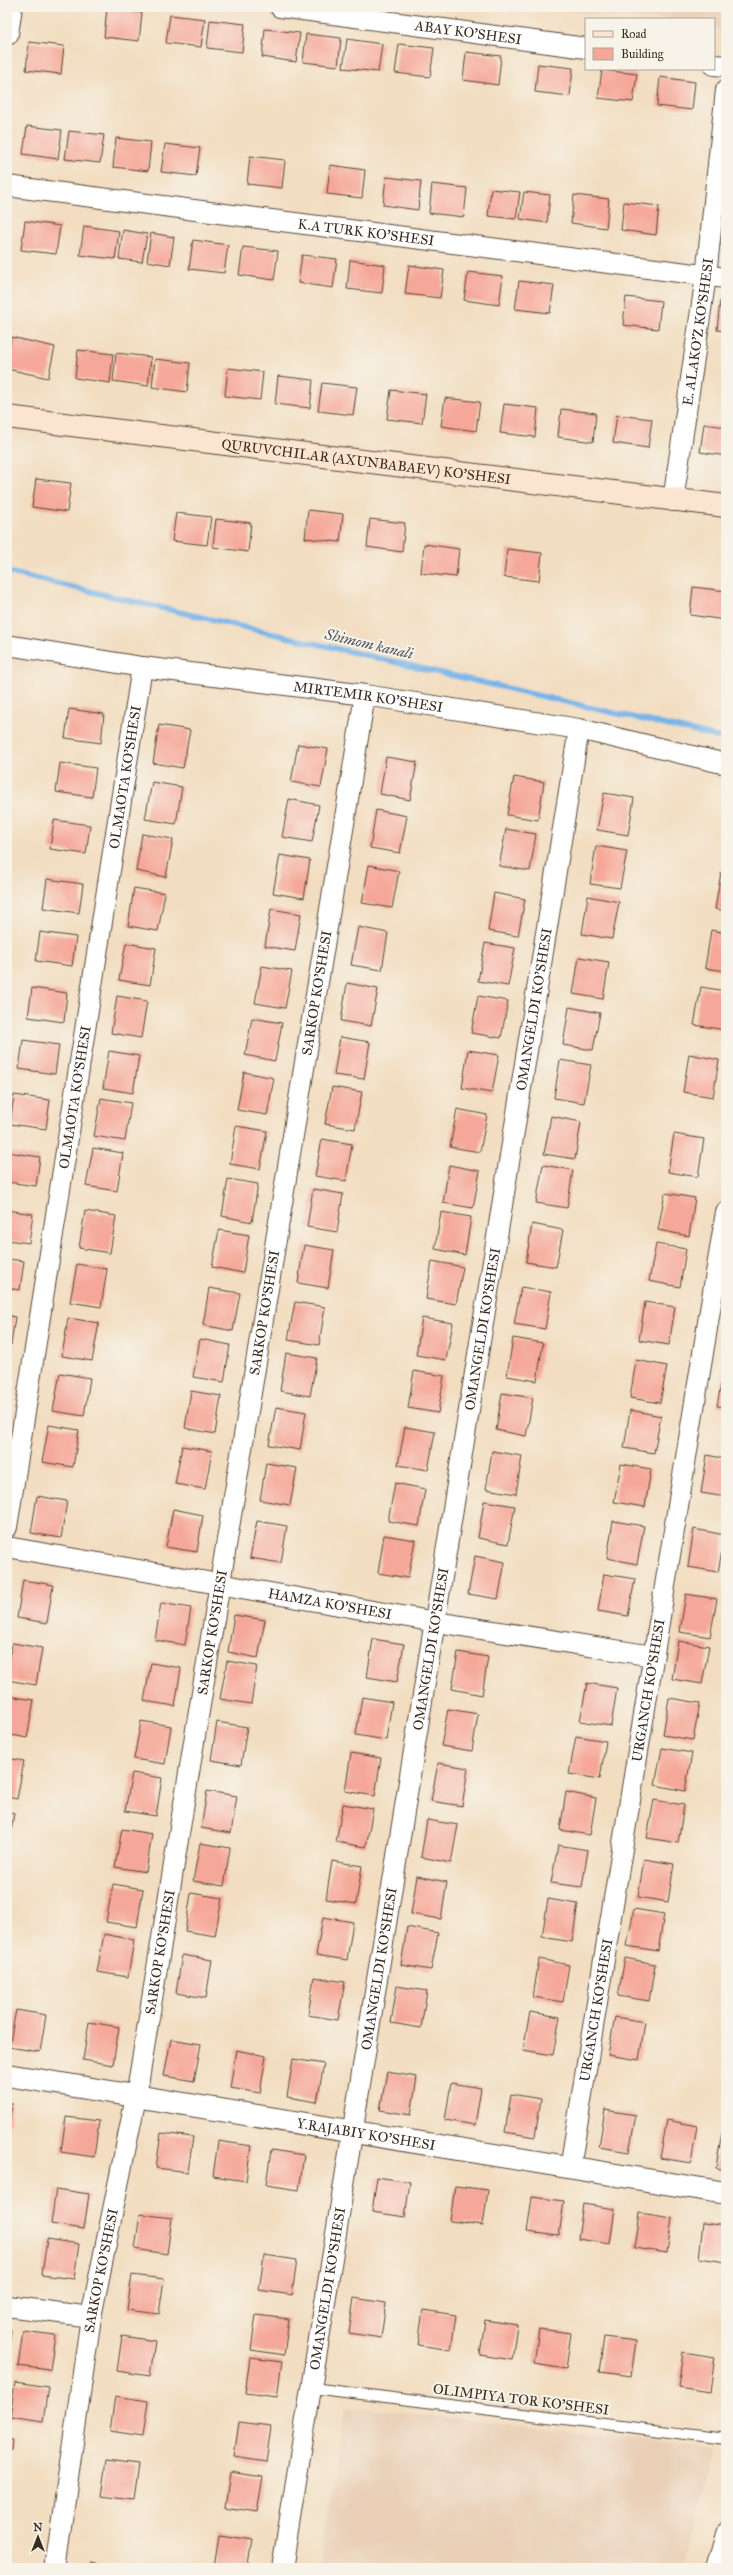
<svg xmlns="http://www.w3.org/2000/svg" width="733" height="2575" font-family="'IM FELL Great Primer',serif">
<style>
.built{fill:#e9cfb6}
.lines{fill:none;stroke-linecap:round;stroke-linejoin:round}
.stream{stroke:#76b3e9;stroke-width:5.5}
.building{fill:#f5a899}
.service-casing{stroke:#564536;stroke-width:12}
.minor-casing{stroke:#564536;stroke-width:22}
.tertiary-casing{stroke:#564536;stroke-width:24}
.secondary-casing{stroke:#564536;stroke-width:24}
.service{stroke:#fff;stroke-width:10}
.minor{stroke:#fff;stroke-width:20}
.tertiary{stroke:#fff;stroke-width:22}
.secondary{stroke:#fce5d0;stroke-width:22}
.labels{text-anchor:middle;stroke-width:4;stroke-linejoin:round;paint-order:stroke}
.street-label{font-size:14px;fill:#3b2a1e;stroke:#f7f3e8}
.water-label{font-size:15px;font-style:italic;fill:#4d535b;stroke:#f7f3e8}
</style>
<rect width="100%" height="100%" fill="#f7f3e8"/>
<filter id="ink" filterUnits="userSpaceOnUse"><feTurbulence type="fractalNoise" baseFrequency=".025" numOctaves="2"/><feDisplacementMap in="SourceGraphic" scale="8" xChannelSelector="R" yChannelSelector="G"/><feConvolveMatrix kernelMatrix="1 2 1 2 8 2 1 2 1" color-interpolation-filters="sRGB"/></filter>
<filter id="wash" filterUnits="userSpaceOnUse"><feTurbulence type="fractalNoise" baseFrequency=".012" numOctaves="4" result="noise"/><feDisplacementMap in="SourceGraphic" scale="16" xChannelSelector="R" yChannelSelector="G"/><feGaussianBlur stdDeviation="0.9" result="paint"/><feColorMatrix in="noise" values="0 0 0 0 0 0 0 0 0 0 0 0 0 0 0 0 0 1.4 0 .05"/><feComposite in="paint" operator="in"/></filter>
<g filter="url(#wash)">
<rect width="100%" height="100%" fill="#f2ddc0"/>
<path class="built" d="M533 7H726V30L714 28V19H635Z
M346 2406 717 2448 683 2568H319Z"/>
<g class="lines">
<path class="stream" d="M7 572 726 739"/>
</g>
<g id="blocks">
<path class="building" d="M107 8 142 13 139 41 104 37Z
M170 15 205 19 201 47 166 43Z
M210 20 245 24 242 52 207 48Z
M265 29 300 33 296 62 262 57Z
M306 34 341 38 338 66 303 62Z
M347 39 382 44 378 72 343 68Z
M29 42 64 46 61 74 26 70Z
M399 44 434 48 430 77 395 73Z
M466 52 501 56 498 85 463 80Z
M538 64 573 68 570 96 535 92Z
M602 70 637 74 633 102 598 98Z
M660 77 695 82 692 110 657 106Z
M27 126 62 130 58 159 23 154Z
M69 131 104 135 100 163 65 159Z
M116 138 151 142 148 171 113 167Z
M165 144 200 148 196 176 161 172Z
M250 156 285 160 282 188 247 184Z
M330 165 365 170 362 198 327 194Z
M386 177 421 181 418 210 383 205Z
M432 184 467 188 464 217 429 213Z
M491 189 520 192 516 219 488 216Z
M524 192 550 195 547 223 520 219Z
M574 195 609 199 606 228 571 223Z
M624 202 659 206 656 235 621 230Z
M721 216 726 217V245L717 244Z
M25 221 60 226 56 254 21 250Z
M84 226 119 231 115 259 80 255Z
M123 230 147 234 142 262 119 259Z
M151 233 174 237 170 265 147 261Z
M193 240 228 245 224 273 189 269Z
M243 247 278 251 274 280 239 275Z
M302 255 337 259 333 288 298 283Z
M350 260 385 265 382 293 347 289Z
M409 265 444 270 440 298 405 294Z
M468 272 503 276 499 305 464 300Z
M519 281 554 285 550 313 515 309Z
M626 297 661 301 658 329 623 325Z
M720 301 726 302V331L717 330Z
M11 337 55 347 48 378 7 369Z
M78 350 113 354 110 383 75 378Z
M116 353 151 357 148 386 113 381Z
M155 359 190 363 187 392 152 387Z
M228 368 263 372 260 400 225 396Z
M278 376 313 380 310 408 275 404Z
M322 383 357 387 353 415 318 411Z
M391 390 426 394 422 423 387 419Z
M445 398 480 402 476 431 441 426Z
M504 404 538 408 535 437 500 433Z
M561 409 596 413 593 442 558 437Z
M617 415 652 419 648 448 613 443Z
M704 424 726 427V456L700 452Z
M7 477H10L8 493H7Z
M36 479 71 483 67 512 32 507Z
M308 510 343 514 340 542 305 538Z
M176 513 211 517 207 545 172 541Z
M216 519 251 523 248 552 213 547Z
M370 519 405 523 402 552 367 547Z
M424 544 459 549 456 577 421 573Z
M507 549 542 553 539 581 504 577Z
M693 587 726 591 725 620 690 615Z
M69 709 104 714 101 743 65 738Z
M159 725 190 730 183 768 153 763Z
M298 744 328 749 321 787 291 782Z
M386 757 417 762 410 800 380 794Z
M60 763 96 768 92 797 56 792Z
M514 777 544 782 538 820 507 815Z
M152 782 182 787 176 824 145 819Z
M604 793 634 798 628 835 597 830Z
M289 799 319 805 312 842 282 837Z
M376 810 407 816 400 853 370 848Z
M54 820 90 825 86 854 50 849Z
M506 829 536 834 530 871 499 866Z
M142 834 173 839 166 877 136 871Z
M596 846 627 851 620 888 590 884Z
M280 855 310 860 304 898 273 893Z
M369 865 399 871 392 908 362 903Z
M721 872H726V911L715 909Z
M47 879 83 884 79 913 43 908Z
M134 888 165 893 158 931 128 926Z
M494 893 525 899 518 936 488 931Z
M588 896 619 902 612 939 582 934Z
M271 909 301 914 295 951 265 946Z
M358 927 388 933 382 970 351 965Z
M711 930 726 933V971L705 968Z
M40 932 76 937 72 966 36 961Z
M126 943 156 948 150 985 119 980Z
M485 943 515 948 508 986 478 981Z
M579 957 609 962 603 999 573 994Z
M262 966 292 971 285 1008 255 1003Z
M347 983 378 989 371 1026 341 1021Z
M701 987 726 991 725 1030 694 1025Z
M32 988 67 993 64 1022 28 1017Z
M117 996 147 1001 141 1038 111 1033Z
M478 996 508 1001 501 1038 471 1033Z
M569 1007 600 1013 593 1050 563 1045Z
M252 1018 282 1023 275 1061 245 1055Z
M340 1037 370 1042 364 1079 334 1075Z
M23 1040 59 1045 55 1074 19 1069Z
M468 1050 499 1055 492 1093 462 1088Z
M109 1051 139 1056 133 1093 103 1088Z
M689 1054 719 1060 713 1097 683 1092Z
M560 1060 591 1065 584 1103 554 1098Z
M244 1072 274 1078 267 1115 237 1110Z
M332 1087 362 1092 355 1129 325 1124Z
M14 1095 50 1100 46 1129 10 1124Z
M101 1098 131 1103 125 1141 94 1136Z
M457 1109 487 1115 480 1152 450 1147Z
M551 1116 581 1122 575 1159 544 1154Z
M236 1126 267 1131 260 1169 230 1164Z
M674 1134 704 1139 698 1177 668 1172Z
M322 1139 352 1144 346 1181 315 1176Z
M93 1148 123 1153 117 1191 86 1186Z
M7 1152 40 1157 36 1186 7 1182Z
M449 1165 480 1171 473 1208 443 1203Z
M543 1165 573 1170 567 1208 536 1203Z
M228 1179 258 1184 252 1222 222 1216Z
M313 1189 343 1194 337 1232 307 1227Z
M665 1193 695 1198 689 1236 658 1230Z
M7 1210 33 1214 29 1243 7 1240Z
M85 1211 116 1216 110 1253 79 1248Z
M441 1212 471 1217 465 1255 435 1249Z
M532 1224 563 1230 556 1267 526 1262Z
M219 1230 249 1235 243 1273 212 1267Z
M656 1244 686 1249 680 1287 649 1281Z
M304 1245 334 1250 328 1288 298 1283Z
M7 1259 24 1261 20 1290 7 1288Z
M432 1261 463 1267 456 1304 426 1299Z
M77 1264 107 1269 101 1307 70 1302Z
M521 1287 551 1292 545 1329 514 1324Z
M209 1288 240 1293 233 1331 203 1325Z
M295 1302 325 1307 319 1345 288 1340Z
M645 1302 675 1307 669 1345 639 1340Z
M7 1315 15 1317 11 1345H7Z
M68 1318 99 1323 92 1361 62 1356Z
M422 1318 453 1323 446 1360 416 1355Z
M513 1338 543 1343 537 1381 507 1376Z
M200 1339 230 1345 224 1382 193 1377Z
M286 1353 317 1358 310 1396 280 1391Z
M636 1360 667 1366 660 1403 630 1398Z
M724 1368H726V1407L717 1406Z
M414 1371 444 1376 438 1413 408 1408Z
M60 1373 90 1378 84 1416 53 1411Z
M191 1391 221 1396 215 1434 185 1428Z
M502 1393 533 1398 526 1436 496 1430Z
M276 1407 306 1412 300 1450 269 1445Z
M630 1410 661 1416 654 1453 624 1448Z
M49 1425 79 1430 73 1467 42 1462Z
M405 1427 435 1432 428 1470 398 1465Z
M182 1446 212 1451 205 1489 175 1484Z
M492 1451 522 1456 516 1494 486 1489Z
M707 1455 726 1459V1497L701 1493Z
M266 1463 297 1468 290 1505 260 1500Z
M621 1464 651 1469 645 1507 614 1502Z
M395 1483 425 1489 419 1526 388 1521Z
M37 1496 67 1501 61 1538 31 1533Z
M484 1501 515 1506 508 1544 478 1538Z
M173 1509 203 1515 197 1552 166 1547Z
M257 1521 287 1526 281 1563 250 1558Z
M613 1521 644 1526 637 1564 607 1558Z
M694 1529 725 1535 718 1572 688 1567Z
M384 1535 415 1540 408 1578 378 1573Z
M475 1556 505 1562 498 1599 468 1594Z
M604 1574 635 1579 628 1616 598 1611Z
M23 1580 53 1585 47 1623 17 1618Z
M686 1594 717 1599 710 1637 680 1632Z
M161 1603 191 1608 185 1645 155 1640Z
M234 1615 265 1620 258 1658 228 1652Z
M373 1639 404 1644 397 1682 367 1677Z
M678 1641 709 1646 702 1684 672 1679Z
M12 1643 42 1648 36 1685 7 1680Z
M458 1652 488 1657 482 1695 452 1689Z
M227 1661 257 1666 251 1704 220 1699Z
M151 1663 181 1668 175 1706 144 1701Z
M587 1683 617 1688 611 1726 580 1721Z
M7 1696 34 1700 27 1738 7 1734Z
M362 1697 392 1702 386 1740 356 1735Z
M669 1698 700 1703 693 1740 663 1735Z
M448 1709 478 1714 472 1751 441 1746Z
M141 1721 171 1726 165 1764 134 1759Z
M217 1722 247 1727 241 1765 211 1760Z
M576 1736 606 1741 600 1779 569 1774Z
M662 1748 692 1753 685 1791 655 1785Z
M351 1753 381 1758 375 1796 345 1791Z
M7 1758 24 1761 17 1799 7 1797Z
M438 1763 468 1768 462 1806 431 1801Z
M132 1773 162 1778 156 1816 125 1811Z
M207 1791 237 1796 231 1833 201 1828Z
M566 1792 596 1798 590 1835 560 1830Z
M654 1800 684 1805 678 1843 647 1838Z
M343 1804 373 1809 366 1847 336 1842Z
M7 1812 14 1813 8 1851H7Z
M427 1820 458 1825 451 1863 421 1857Z
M122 1829 152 1834 146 1872 115 1867Z
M200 1843 230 1848 224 1886 193 1881Z
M558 1845 588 1850 582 1887 551 1883Z
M644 1859 674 1864 668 1902 638 1897Z
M332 1861 362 1866 356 1904 326 1899Z
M417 1876 447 1882 441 1919 411 1914Z
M113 1884 143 1889 137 1927 106 1922Z
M191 1893 222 1898 215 1936 185 1931Z
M548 1899 578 1904 572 1942 542 1937Z
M634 1909 664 1914 658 1951 627 1946Z
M323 1917 353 1922 347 1960 316 1955Z
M407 1927 438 1933 431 1970 401 1965Z
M104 1934 134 1940 128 1977 97 1972Z
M182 1955 212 1960 206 1998 176 1993Z
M625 1958 655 1964 649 2001 618 1996Z
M539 1959 569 1965 563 2002 533 1997Z
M314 1977 345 1982 338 2020 308 2015Z
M397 1986 427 1991 421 2028 391 2023Z
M16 2010 46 2015 40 2052 9 2047Z
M530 2012 560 2017 553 2055 523 2050Z
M615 2017 645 2022 639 2060 608 2055Z
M89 2022 119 2027 113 2065 83 2060Z
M171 2039 201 2044 194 2081 164 2076Z
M236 2050 266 2056 260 2093 230 2088Z
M293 2059 324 2064 317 2102 287 2097Z
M387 2072 417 2077 411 2115 380 2110Z
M451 2083 481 2088 475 2125 445 2120Z
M511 2094 541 2099 535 2137 505 2132Z
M7 2104H12L8 2130H7Z
M605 2110 636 2115 629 2152 599 2147Z
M66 2117 99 2121 94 2157 61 2152Z
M667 2120 697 2126 691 2163 660 2158Z
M722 2131 726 2132V2170L716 2168Z
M161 2133 193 2137 188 2172 156 2168Z
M218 2141 251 2146 246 2181 213 2176Z
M271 2150 304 2155 299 2190 266 2185Z
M377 2177 410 2182 405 2217 372 2212Z
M455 2186 488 2190 483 2225 450 2221Z
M56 2189 89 2194 84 2229 51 2224Z
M532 2197 564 2201 559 2236 527 2232Z
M583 2204 615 2209 610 2244 578 2239Z
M640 2213 672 2218 667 2253 635 2248Z
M140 2214 172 2218 167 2254 135 2249Z
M703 2223 726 2226V2262L699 2258Z
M47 2239 79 2244 74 2279 42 2275Z
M264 2255 297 2260 292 2295 259 2290Z
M132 2275 164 2279 159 2314 127 2310Z
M354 2298 386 2303 381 2338 349 2333Z
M423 2310 456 2315 451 2350 418 2345Z
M256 2315 289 2319 284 2355 251 2350Z
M485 2320 517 2325 512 2360 480 2355Z
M7 2329 11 2330 8 2356H7Z
M539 2329 571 2333 566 2369 534 2364Z
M23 2331 55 2335 50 2370 18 2366Z
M122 2336 155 2341 150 2376 117 2371Z
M604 2337 636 2341 631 2376 599 2372Z
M683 2352 715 2357 710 2392 678 2387Z
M250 2358 282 2362 277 2397 245 2393Z
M15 2382 48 2387 43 2422 10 2417Z
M115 2396 148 2401 143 2436 110 2431Z
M239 2422 271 2426 266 2462 234 2457Z
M7 2440H12L11 2450H7Z
M106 2461 138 2465 133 2500 101 2496Z
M230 2472 263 2477 257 2512 225 2507Z
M219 2535 252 2540 247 2568H214Z
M90 2564 109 2567V2568H90Z"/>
</g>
</g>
<g filter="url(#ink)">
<use href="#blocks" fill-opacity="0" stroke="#564536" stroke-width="1"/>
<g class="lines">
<defs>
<path id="service" d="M312 2388 726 2439"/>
<g id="minor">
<path id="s1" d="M280 7 586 48"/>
<path d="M714 65 726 66"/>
<path id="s2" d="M7 186 726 278"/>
<path id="s3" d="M673 501 706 276 726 90"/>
<path id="s4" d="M7 645 142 667 365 695 579 729 726 764"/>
<path id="s5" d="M7 1527 142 667"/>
<path id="s6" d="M7 1547 436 1622 653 1656"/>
<path id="s7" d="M570 2168 726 1212"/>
<path d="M7 2306 91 2317"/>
<path id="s8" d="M55 2568 91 2317 136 2097 365 695"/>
<path id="s9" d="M282 2568 579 729"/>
<path d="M716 2568 726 2532"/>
</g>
<g id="tertiary">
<path d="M7 34 11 7"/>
<path id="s10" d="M7 2075 726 2193"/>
</g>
<g id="secondary">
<path id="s11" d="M7 417 726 506"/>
</g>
</defs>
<use href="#service" class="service-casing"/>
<use href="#minor" class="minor-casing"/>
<use href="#tertiary" class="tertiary-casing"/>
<use href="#secondary" class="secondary-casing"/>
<use href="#service" class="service"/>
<use href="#minor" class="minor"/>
<use href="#tertiary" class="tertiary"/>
<use href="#secondary" class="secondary"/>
</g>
</g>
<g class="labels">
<g class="street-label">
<text dy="5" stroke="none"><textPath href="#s1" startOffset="190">ABAY KO'SHESI</textPath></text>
<text dy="5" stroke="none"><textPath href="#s2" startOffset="362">K.A TURK KO'SHESI</textPath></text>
<text dy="5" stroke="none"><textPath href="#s3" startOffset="171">E. ALAKO'Z KO'SHESI</textPath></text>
<text dy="5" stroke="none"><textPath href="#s11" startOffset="362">QURUVCHILAR (AXUNBABAEV) KO'SHESI</textPath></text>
<text dy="5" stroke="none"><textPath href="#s4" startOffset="365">MIRTEMIR KO'SHESI</textPath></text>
<text dy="5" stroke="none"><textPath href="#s5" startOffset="759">OLMAOTA KO'SHESI</textPath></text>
<text dy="5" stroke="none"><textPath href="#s8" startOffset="1597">SARKOP KO'SHESI</textPath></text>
<text dy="5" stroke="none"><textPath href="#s9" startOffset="1579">OMANGELDI KO'SHESI</textPath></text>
<text dy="5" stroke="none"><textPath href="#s5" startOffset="435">OLMAOTA KO'SHESI</textPath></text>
<text dy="5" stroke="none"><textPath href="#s8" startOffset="1273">SARKOP KO'SHESI</textPath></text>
<text dy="5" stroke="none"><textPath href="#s9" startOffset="1255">OMANGELDI KO'SHESI</textPath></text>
<text dy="5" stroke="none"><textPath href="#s6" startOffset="328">HAMZA KO'SHESI</textPath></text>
<text dy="5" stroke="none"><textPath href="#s8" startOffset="949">SARKOP KO'SHESI</textPath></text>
<text dy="5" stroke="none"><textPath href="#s9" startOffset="931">OMANGELDI KO'SHESI</textPath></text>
<text dy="5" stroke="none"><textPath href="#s7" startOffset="484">URGANCH KO'SHESI</textPath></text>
<text dy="5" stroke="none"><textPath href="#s8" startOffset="625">SARKOP KO'SHESI</textPath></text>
<text dy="5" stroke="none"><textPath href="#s9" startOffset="607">OMANGELDI KO'SHESI</textPath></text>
<text dy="5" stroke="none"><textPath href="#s7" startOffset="160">URGANCH KO'SHESI</textPath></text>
<text dy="5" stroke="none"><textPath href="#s10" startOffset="364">Y.RAJABIY KO'SHESI</textPath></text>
<text dy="5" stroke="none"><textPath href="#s8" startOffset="301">SARKOP KO'SHESI</textPath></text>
<text dy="5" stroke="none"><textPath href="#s9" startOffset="283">OMANGELDI KO'SHESI</textPath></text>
<text transform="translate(521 2399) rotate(7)" y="5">OLIMPIYA TOR KO'SHESI</text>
</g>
<g class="water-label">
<text transform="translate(369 644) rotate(13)" y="5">Shimom kanali</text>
</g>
</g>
<rect width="733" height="2575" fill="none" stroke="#f7f3e8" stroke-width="24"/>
<rect x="585" y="18" width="130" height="52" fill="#f7f3e8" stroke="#aca397"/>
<rect x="593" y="31" width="20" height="6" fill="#fce5d0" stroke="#aca397"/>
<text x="621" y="38" font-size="12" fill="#3b2a1e">Road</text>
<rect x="593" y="48" width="20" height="12" fill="#f5a899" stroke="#aca397"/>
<text x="621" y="58" font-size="12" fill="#3b2a1e">Building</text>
<g transform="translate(38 2537)" stroke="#f7f3e8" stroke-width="3" paint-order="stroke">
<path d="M0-3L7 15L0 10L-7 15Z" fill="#3b2a1e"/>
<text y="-6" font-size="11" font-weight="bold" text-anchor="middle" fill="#3b2a1e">N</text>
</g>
</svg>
